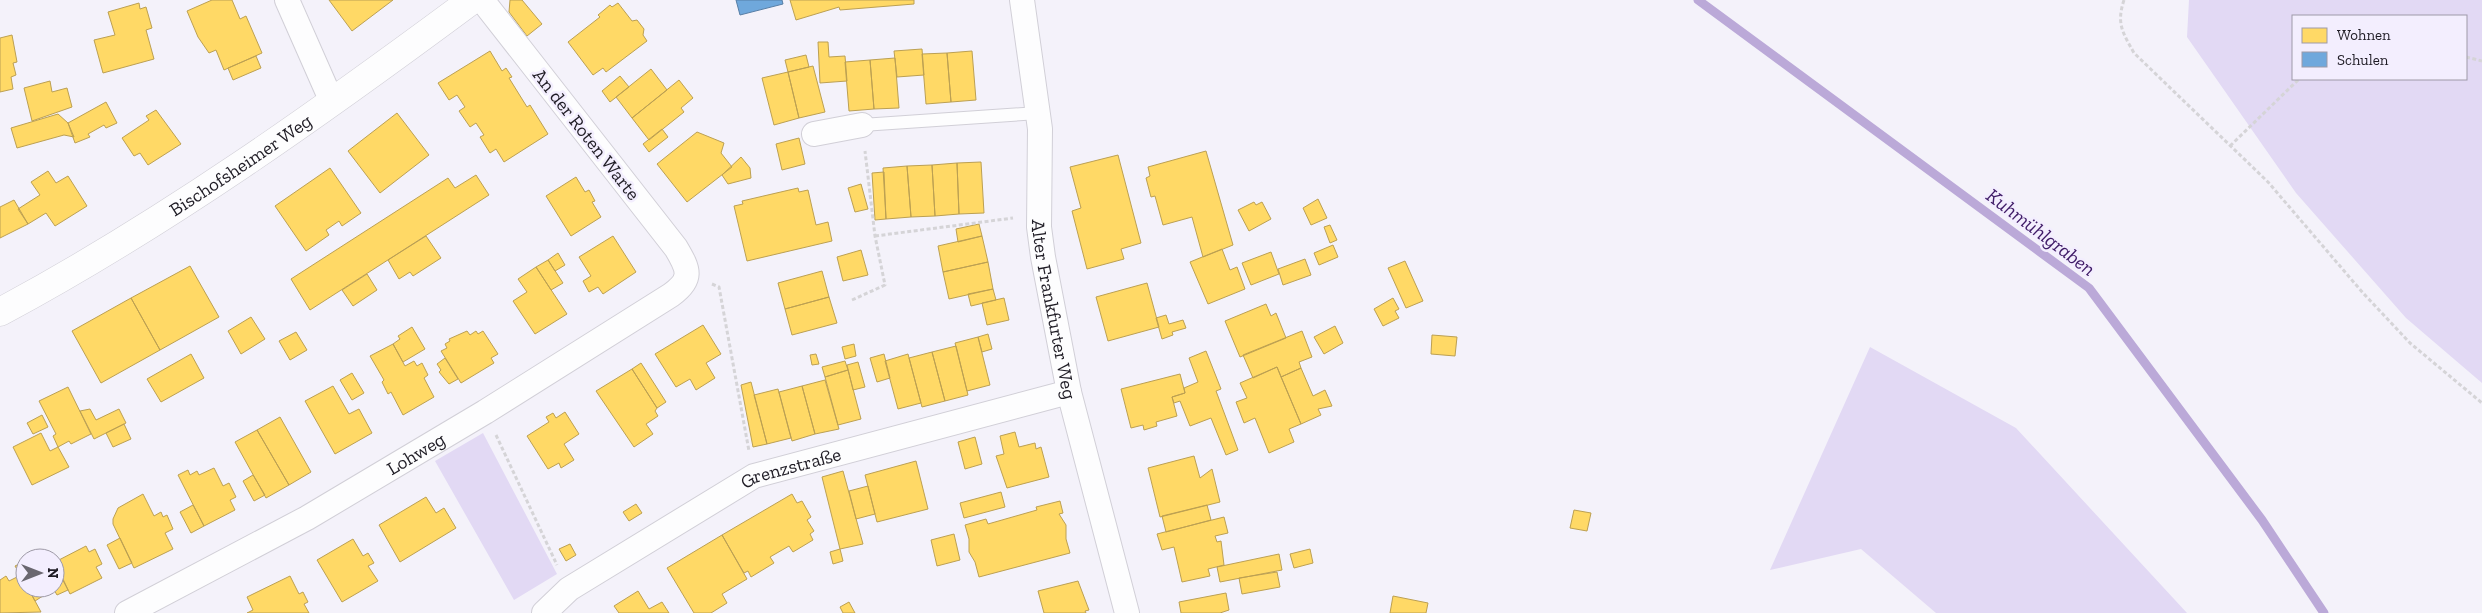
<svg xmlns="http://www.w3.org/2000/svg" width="2482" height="613" font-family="'Zilla Slab',serif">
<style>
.green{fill:#e2d9f4;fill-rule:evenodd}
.homes{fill:#ffd966;stroke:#bca052}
.schools{fill:#6fa8dc;stroke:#577ea5}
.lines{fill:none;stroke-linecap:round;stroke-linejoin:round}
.stream{stroke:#bba9d8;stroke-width:9}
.lane-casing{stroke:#d1cfd7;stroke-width:14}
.street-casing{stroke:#d1cfd7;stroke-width:26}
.secondary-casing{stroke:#d1cfd7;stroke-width:29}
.path{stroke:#d5d4d7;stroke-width:3;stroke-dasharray:4 2.5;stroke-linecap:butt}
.lane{stroke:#fdfdfe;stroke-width:12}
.street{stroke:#fdfdfe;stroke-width:24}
.secondary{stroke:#fdfdfe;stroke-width:28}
.labels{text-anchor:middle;stroke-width:5;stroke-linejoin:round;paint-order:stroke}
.street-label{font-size:19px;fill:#1f1c25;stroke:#f3eefe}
.water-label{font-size:20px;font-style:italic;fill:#3f1b67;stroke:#f3eefe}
</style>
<rect width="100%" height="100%" fill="#f4f2fa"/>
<path class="green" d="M2189 0H2482V383L2406 318 2296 193 2187 37ZM2293 16H2466V79H2293Z
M1870 347 2016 428 2187 613H1936L1861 549 1770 570Z
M483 433 557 574 514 600 435 461Z"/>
<path class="homes" d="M212 0H232L240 19 246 16 262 53 224 70 216 50 209 53 198 37 187 11Z
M329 0H393L352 31Z
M510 0H522L542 24 527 36 509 12Z
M790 0H914V4L840 10 839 7 796 20Z
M139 3 140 9 146 7 152 28 146 30 154 59 103 73 94 40 115 35 108 12Z
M618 3 632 21 637 20 644 29 643 35 647 41 606 72 603 68 593 75 568 42 600 17 598 15 610 5 612 7Z
M12 35 17 62 13 63 16 75 11 77 13 89 0 92V38Z
M818 42H828L829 57 845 56 847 81 820 83Z
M922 49 924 75 897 77 894 51Z
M490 51 502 71 506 68 512 77 509 78 527 107 530 105 548 134 504 162 496 149 490 153 480 137 484 135 476 123 470 127 459 111 465 107 457 95 449 100 438 83Z
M972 51 976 100 951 102 947 53Z
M947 53 951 102 926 104 922 54Z
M806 55 809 67 788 72 785 60Z
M256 56 261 68 233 80 228 68Z
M895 58 899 108 874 109 870 60Z
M870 60 874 109 849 111 845 62Z
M813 66 825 112 799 118 788 72Z
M651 69 667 90 632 118 616 97Z
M788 72 799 118 774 125 762 78Z
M620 76 629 87 610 102 602 91Z
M679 80 693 98 681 108 684 112 649 140 632 118Z
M50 81 52 92 67 88 72 107 32 121 24 88Z
M106 102 117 123 106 128 104 125 88 134 90 137 75 143 68 123Z
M156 110 181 144 148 165 140 153 134 156 122 138 149 120 146 116Z
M397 113 429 155 380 193 348 151Z
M58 114 68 123 74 137 64 135 17 148 11 128Z
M662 129 668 137 649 152 643 144Z
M697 132 724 143 721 153 732 167 687 202 657 164Z
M799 138 805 164 782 170 776 144Z
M1206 151 1233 245 1203 257 1192 217 1163 225 1155 196 1151 197 1146 178 1150 176 1148 167Z
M1118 155 1141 243 1121 249 1124 259 1087 269 1072 211 1081 208 1070 167Z
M741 157 750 168 751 178 728 184 722 175Z
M981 162 984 213 959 214 957 163Z
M957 163 959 214 935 216 932 165Z
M932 165 935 216 911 217 907 166Z
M907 166 911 217 886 219 883 168Z
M330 168 361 213 342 226 339 221 326 230 329 235 306 251 275 206Z
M48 171 56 183 68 176 87 206 55 226 46 213 28 224 18 209 40 195 31 182Z
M884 172 886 219 875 220 872 173Z
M476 175 489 195 310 310 291 279 448 178 455 188Z
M576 177 585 192 589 190 595 201 592 202 601 217 571 236 546 196Z
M861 184 868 209 855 212 848 188Z
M798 188 799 192 808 190 816 225 828 222 832 241 747 261 734 206 743 204 742 201Z
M1318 199 1327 218 1311 225 1303 208Z
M14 200 28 224 0 238V207Z
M1254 202 1256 205 1262 202 1271 219 1249 231 1238 210Z
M979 224 982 236 958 242 956 229Z
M1330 225 1337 240 1330 243 1324 227Z
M426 236 441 258 413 276 410 272 399 279 388 260Z
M613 236 636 272 603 294 598 287 589 292 583 281 591 276 579 257Z
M982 236 988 262 943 272 938 246Z
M1333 245 1338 257 1319 265 1314 253Z
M1222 249 1230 270 1237 267 1245 289 1208 304 1190 262Z
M861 250 868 275 843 281 837 257Z
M1271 252 1279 274 1251 285 1242 263Z
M558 253 565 265 555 271 548 260Z
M1305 259 1311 275 1283 285 1278 269Z
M548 260 563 283 551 290 536 267Z
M1405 261 1423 301 1406 308 1388 268Z
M988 262 993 289 949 299 943 272Z
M190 266 219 317 160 350 131 298Z
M536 267 567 314 535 334 513 301 527 292 518 279Z
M822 271 829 297 785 309 778 283Z
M367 274 377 290 353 306 342 290Z
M1147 283 1159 327 1108 341 1096 297Z
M993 289 996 300 971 306 968 294Z
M829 297 837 323 792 335 785 309Z
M131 298 160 350 101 383 72 331Z
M1004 298 1009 320 987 325 982 303Z
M1393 298 1399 309 1395 311 1399 318 1383 326 1374 309Z
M1266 304 1271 316 1276 313 1286 338 1240 357 1225 321Z
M1166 315 1169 324 1183 320 1186 328 1172 332 1173 335 1162 339 1156 318Z
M251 317 265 339 241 354 228 331Z
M703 325 721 354 706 363 715 378 696 390 690 379 676 387 655 354Z
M1335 326 1343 343 1324 354 1314 337Z
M412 327 425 349 403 362 393 344 400 339 398 336Z
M467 331 470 335 476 331 478 334 483 331 498 354 491 358 494 363 461 383 441 351 447 348 445 344 450 341 449 339Z
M1302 331 1312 357 1299 362 1301 368 1281 377 1277 367 1253 378 1243 355Z
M296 332 307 350 290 360 279 341Z
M988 334 992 349 982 352 978 337Z
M1432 335 1457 337 1455 356 1431 354Z
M978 337 990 385 967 391 955 343Z
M393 344 405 366 414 361 417 366 422 363 428 375 424 378 434 397 403 415 391 392 388 394 382 382 384 380 370 356Z
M854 344 856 356 845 359 842 347Z
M956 346 968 395 945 401 932 352Z
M1206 351 1221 389 1216 391 1238 450 1226 455 1211 418 1190 426 1180 401 1174 403 1172 397 1185 393 1184 388 1198 382 1189 358Z
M932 352 945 401 922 407 909 358Z
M191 354 204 378 161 402 147 379Z
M816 354 819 364 812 365 810 355Z
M884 354 890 378 877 382 870 358Z
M908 354 921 403 898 409 885 361Z
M445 358 458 379 449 384 439 372 441 370 437 364Z
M845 361 848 370 825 377 822 367Z
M858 362 865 387 853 390 847 365Z
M641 363 666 402 657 408 632 369Z
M1277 367 1301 424 1289 429 1294 442 1269 453 1255 418 1244 423 1236 402 1247 398 1240 383Z
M1301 368 1313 396 1325 390 1332 406 1318 409 1321 415 1301 424 1281 377Z
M632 369 657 408 655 411 658 416 646 424 653 434 634 447 596 391Z
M848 370 861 419 838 425 825 377Z
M352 373 364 393 352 400 340 380Z
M1180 374 1185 393 1172 397 1177 416 1156 422 1157 426 1144 430 1143 425 1131 428 1121 389Z
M825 380 839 429 815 434 802 386Z
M751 382 767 444 753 447 741 385Z
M333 386 349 414 359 409 372 433 335 454 305 401Z
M802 386 815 434 792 441 779 392Z
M68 387 91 434 71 444 69 441 58 447 53 436 56 434 39 401Z
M778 389 791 438 767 444 754 395Z
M90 409 96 420 119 409 126 423 94 439 80 411Z
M565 412 579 434 564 444 574 460 561 468 559 463 548 469 527 436 549 422 546 417 553 413 556 418Z
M42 415 48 427 33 434 27 423Z
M280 417 311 472 289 485 257 430Z
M124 424 131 439 113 447 106 433Z
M257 430 289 485 266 498 235 442Z
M1015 432 1019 447 1035 443 1036 449 1041 447 1049 477 1007 488 996 456 1004 454 1000 436Z
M41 433 50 451 58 447 69 467 32 485 13 447Z
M975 437 982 464 965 469 958 442Z
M1194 456 1200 478 1212 469 1220 502 1160 517 1148 468Z
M916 461 928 509 877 522 865 475Z
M214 468 223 486 229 483 236 497 230 500 235 510 204 526 178 475 188 470 190 475 197 471 199 475Z
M843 471 863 544 840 549 822 477Z
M253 475 265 495 254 501 243 481Z
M868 486 875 514 856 519 849 491Z
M1001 492 1005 507 964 518 960 503Z
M143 494 154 516 161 512 163 517 167 515 173 529 165 533 173 549 134 568 113 524V519L118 508Z
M792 494 797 503 802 501 811 517 807 520 814 531 810 534 813 540 793 552 789 546 770 557 774 563 751 577 748 571 744 573 722 535Z
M426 497 436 513 444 508 456 528 400 562 379 525Z
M1060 501 1063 513 1059 514 1066 525V539L1070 553 979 577 975 562 969 552V539L965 525 986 519 988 524 1037 510 1036 507Z
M636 504 642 513 629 521 623 512Z
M193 505 204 526 191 533 180 512Z
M1207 505 1211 520 1166 532 1162 516Z
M1574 510 1591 513 1587 531 1570 528Z
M1224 517 1228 533 1215 536 1217 542 1221 541 1224 565 1208 569 1210 576 1182 582 1174 547 1162 550 1157 534Z
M954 534 960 560 937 566 931 540Z
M722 535 747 579 722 594 727 603 711 613H694L667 568Z
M120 538 132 563 119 569 107 545Z
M353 539 363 556 368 553 374 563 368 566 378 581 342 602 317 560Z
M570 544 576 555 566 561 559 549Z
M86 546 89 552 95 549 102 564 96 567 102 578 70 594 55 562Z
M840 549 843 561 833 564 830 552Z
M1310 549 1313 563 1294 568 1290 554Z
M1279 554 1282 570 1220 582 1217 567Z
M25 561V583L15 566Z
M55 565 68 590 57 595 53 588H55Z
M1277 572 1280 587 1242 594 1239 578Z
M21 575 25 588H28L41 612 0 613V580L6 576 9 581Z
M290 576 299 594 303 592 308 602 304 604 309 613H247L253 610 247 597Z
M1078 581 1089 610 1085 611 1086 613H1044L1038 591Z
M28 588H43L46 594 35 601Z
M638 591 649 609 662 602 669 613H619L614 606Z
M1226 593 1229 610 1220 613H1181L1179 602Z
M1393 596 1428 603 1426 613H1390Z
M849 602 855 613H843L840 607Z"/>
<path class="schools" d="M736 0H782L783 4 740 15Z"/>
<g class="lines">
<path class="stream" d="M1698 0 2089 288 2262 520 2324 613"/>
<defs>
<path id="lane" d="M862 125 1038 113"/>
<g id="street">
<path d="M287 0 332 102"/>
<path id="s1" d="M1022 0 1040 129 1039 227 1043 257 1069 392 1127 613"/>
<path d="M814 134 862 125"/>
<path id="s2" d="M127 613 307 518 485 412 671 295C693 279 689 270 676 248L482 0"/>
<path id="s3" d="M544 613 569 589 754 476 1069 392"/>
</g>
<g id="secondary">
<path id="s4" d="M0 312C166 223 321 112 472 0"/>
</g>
</defs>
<use href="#lane" class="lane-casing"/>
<use href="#street" class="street-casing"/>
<use href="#secondary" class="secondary-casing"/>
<path class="path" d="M2124 0C2116 24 2123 33 2134 53L2268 182 2363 293 2410 343 2482 403
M2466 57 2482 61
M2230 146 2299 79
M875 236 1013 218
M712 284 719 287 749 451
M852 300 885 285 875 236 865 151
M496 435 557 565"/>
<use href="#lane" class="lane"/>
<use href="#street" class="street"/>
<use href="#secondary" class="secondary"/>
</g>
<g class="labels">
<g class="street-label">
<text transform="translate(587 134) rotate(52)" y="7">An der Roten Warte</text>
<text dy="7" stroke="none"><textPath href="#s4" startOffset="282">Bischofsheimer Weg</textPath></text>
<text dy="7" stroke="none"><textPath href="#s1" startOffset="312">Alter Frankfurter Weg</textPath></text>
<text dy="7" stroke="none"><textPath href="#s2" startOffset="330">Lohweg</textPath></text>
<text dy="7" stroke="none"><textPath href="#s3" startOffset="289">Grenzstraße</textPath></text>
</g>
<g class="water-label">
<text transform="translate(2041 232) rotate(37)" y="7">Kuhmühlgraben</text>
</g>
</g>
<rect x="2292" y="15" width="175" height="65" fill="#f3eefe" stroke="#9e9aa7"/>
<rect x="2302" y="28" width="25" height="15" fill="#ffd966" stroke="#9e9aa7"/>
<text x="2337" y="40" font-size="15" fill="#1f1c25">Wohnen</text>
<rect x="2302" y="52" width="25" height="15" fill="#6fa8dc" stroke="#9e9aa7"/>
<text x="2337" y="65" font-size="15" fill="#1f1c25">Schulen</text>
<g transform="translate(40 573) rotate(90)"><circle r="24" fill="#f3eefe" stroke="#9e9aa7"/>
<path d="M0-4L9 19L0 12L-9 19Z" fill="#6a6770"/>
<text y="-8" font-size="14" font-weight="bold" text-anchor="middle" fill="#1f1c25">N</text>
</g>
</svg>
